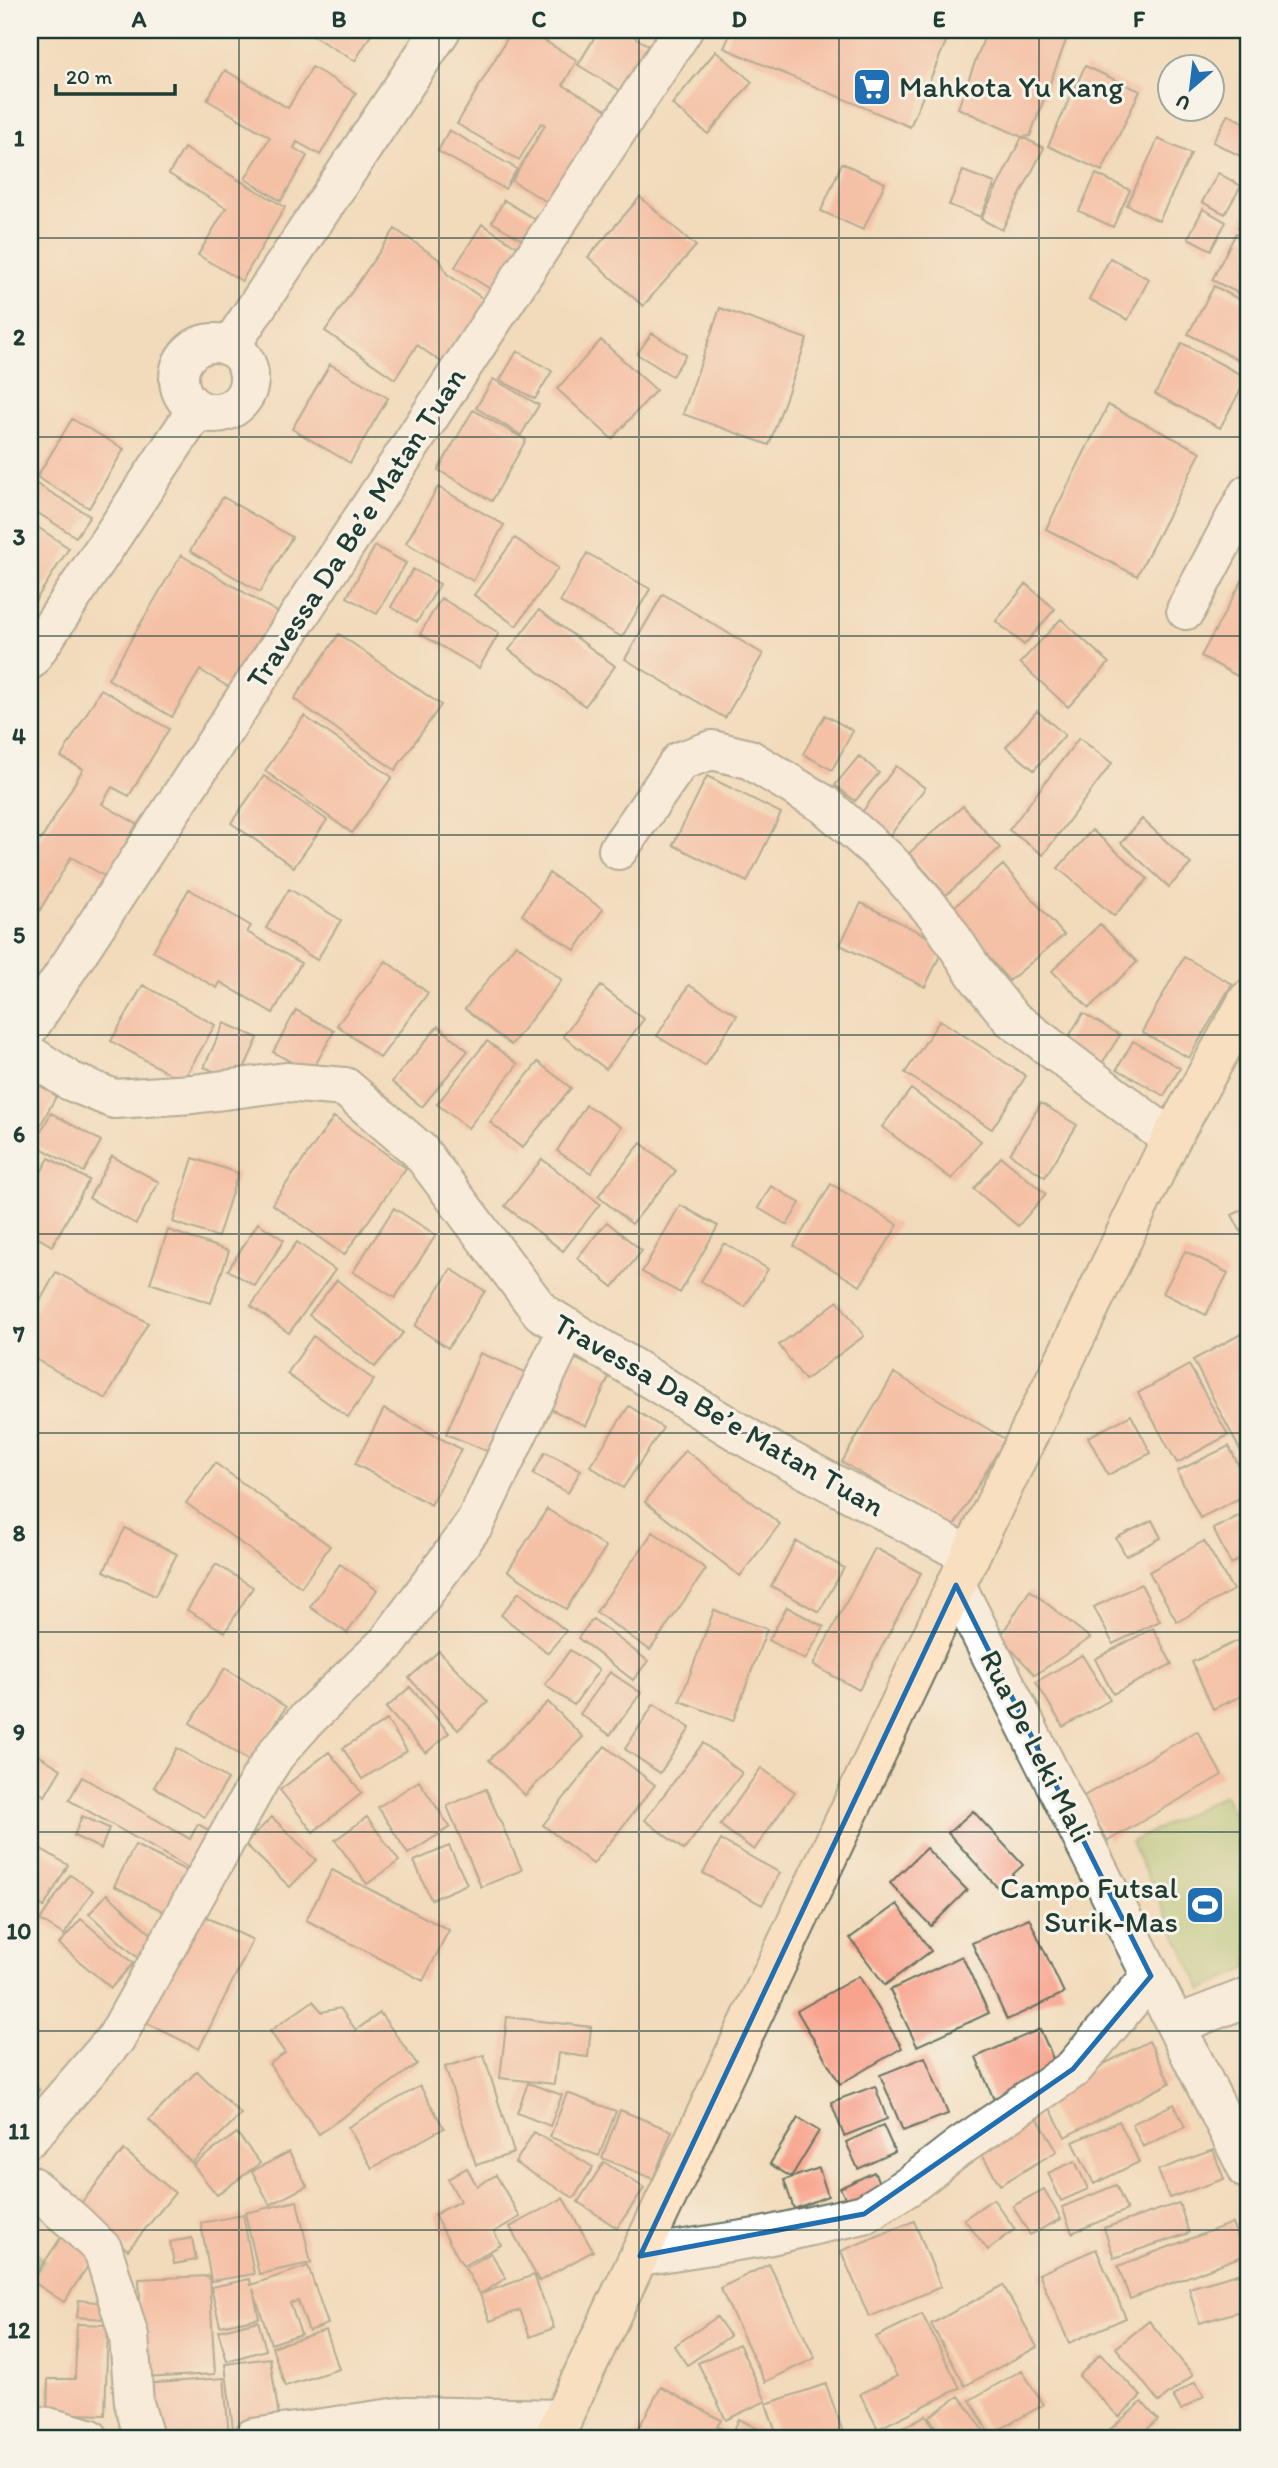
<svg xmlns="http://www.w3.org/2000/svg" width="1278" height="2468" font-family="Itim,sans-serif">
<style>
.green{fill:#9cc672;stroke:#5e8253;stroke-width:2}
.forest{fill:#7dab64;stroke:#4e744c;stroke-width:2}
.building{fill:#f8a38d}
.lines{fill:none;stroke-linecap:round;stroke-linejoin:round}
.street-casing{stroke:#697463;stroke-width:42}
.secondary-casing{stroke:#697463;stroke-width:42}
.street{stroke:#fff;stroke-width:38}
.secondary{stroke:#ffe4c6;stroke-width:38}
.marked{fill:none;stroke:#1f6fb2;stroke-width:5;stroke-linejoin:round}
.grid{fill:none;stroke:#1f3d34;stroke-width:2;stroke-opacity:0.55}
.labels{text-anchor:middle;stroke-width:6;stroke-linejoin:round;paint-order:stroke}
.poi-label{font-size:30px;fill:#1f3d34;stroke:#f7f3e8;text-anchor:start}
.street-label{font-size:30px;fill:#1f3d34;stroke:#f7f3e8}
.neatline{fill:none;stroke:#1f3d34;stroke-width:2.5}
.grid-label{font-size:23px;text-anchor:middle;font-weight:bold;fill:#1f3d34}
</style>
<rect width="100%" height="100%" fill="#f7f3e8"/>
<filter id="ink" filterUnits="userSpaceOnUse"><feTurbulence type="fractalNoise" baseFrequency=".0143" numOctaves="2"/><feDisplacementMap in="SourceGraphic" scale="14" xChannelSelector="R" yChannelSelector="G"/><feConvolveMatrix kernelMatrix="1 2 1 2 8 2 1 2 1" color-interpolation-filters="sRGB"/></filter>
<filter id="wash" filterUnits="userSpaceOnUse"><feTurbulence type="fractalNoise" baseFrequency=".00686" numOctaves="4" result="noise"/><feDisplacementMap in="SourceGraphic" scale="28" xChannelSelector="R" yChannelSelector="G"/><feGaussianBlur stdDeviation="1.57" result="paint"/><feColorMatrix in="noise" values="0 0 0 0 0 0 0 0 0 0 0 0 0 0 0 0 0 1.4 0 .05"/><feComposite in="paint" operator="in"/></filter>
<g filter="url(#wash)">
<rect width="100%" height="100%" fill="#f2dbbb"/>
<path class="green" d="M1224 1795 1248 1843V1968L1202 1990 1131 1842Z"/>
<path class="forest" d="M30 2247 59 2274 30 2270Z"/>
<g id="blocks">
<path class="building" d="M303 30H374L355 61Z
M512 30H526L577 60 563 85 610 112 552 205 512 181 545 125 541 123 519 160 457 124Z
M599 30H623L654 49 626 94 578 65Z
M732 30H951L910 127 724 48Z
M987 30H1070L1030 136 1022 137 1044 148 1002 230 981 219 1022 137 958 108Z
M716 51 752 82 708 134 672 104Z
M1085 66 1140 91 1102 171 1048 146Z
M312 67 356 93 320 155 297 142 294 148 307 156 281 201 245 179 270 137 207 100 225 70 288 108Z
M1228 114 1248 125V140L1240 156 1213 142Z
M449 130 517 169 505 189 438 151Z
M1158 139 1191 154 1159 221 1127 205Z
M184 148 285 207 242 281 198 255 226 208 169 174Z
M842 163 885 183 863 230 821 211Z
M963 171 995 183 981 217 949 205Z
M1218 173 1241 186 1225 214 1202 202Z
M1096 174 1130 190 1113 227 1079 211Z
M640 197 696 246 643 306 588 257Z
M504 200 536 220 524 241 492 222Z
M1248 207V233L1238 227Z
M1203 209 1226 222 1211 250 1188 238Z
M482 224 527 253 500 295 455 267Z
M395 229 440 260 447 274 494 306 451 369 417 345 395 379 325 331Z
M1236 233 1248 239V298L1212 280Z
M1110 258 1149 279 1128 320 1089 299Z
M1214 286 1248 304V365L1188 334Z
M720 308 807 339 769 445 683 414Z
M652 333 686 355 672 376 637 354Z
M601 340 656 390 612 439 557 389Z
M1182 343 1247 378 1220 428 1155 394Z
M517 351 552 371 535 399 500 380Z
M330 364 388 398 350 463 292 429Z
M493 379 539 405 521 435 476 408Z
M1108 405 1201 452 1137 576 1046 529Z
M473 410 526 440 492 501 438 470Z
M72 419 124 449 89 508 37 477Z
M30 480 90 516 76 537 30 508Z
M438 487 504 525 473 581 406 543Z
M223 497 292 537 260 592 190 551Z
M30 522 69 548 30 609Z
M515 538 558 568 516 626 474 595Z
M375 546 406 563 377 614 347 597Z
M587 553 650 589 622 637 560 602Z
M181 555 277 612 232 689 200 670 172 717 108 679Z
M413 569 440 584 417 622 391 607Z
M1248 570V682L1201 656Z
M1026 584 1055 609 1024 645 996 621Z
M663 594 763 654 725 718 625 659Z
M441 598 499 633 479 668 420 634Z
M539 610 615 666 585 706 509 650Z
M1061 619 1109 663 1068 707 1020 663Z
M339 634 441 705 395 770 294 699Z
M101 689 169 729 129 796 112 787 102 804 137 824 106 877 71 857 30 927V833L41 840 83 769 61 757Z
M1037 711 1065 735 1034 770 1006 747Z
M825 715 853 731 832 770 803 754Z
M304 716 392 777 352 833 265 771Z
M1079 738 1112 763 1043 855 1009 830Z
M859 756 879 773 855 801 835 785Z
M896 766 925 788 889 837 860 815Z
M264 776 327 820 294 867 231 823Z
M707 776 781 813 747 882 673 845Z
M963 806 1000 848 946 895 909 853Z
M1142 819 1191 864 1169 887 1121 843Z
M1092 830 1148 879 1114 916 1058 868Z
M1003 865 1064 935 1009 981 949 911Z
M549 873 603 909 575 950 522 915Z
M189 889 251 926 247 932 301 963 273 1013 220 982 217 988 153 951Z
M289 889 341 920 317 960 266 928Z
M861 903 945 945 925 987 840 945Z
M1100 924 1137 962 1089 1008 1052 971Z
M516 944 562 980 511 1045 465 1009Z
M1184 957 1232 984 1189 1058 1142 1032Z
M386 961 428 993 380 1058 337 1025Z
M143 985 215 1025 183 1081 111 1041Z
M689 985 737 1015 705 1066 657 1036Z
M601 986 644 1019 606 1069 563 1036Z
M296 1010 334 1031 311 1073 273 1052Z
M1083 1013 1120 1035 1101 1065 1065 1043Z
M940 1020 1026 1076 992 1129 905 1073Z
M224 1023 258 1038 238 1082 204 1067Z
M438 1026 468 1051 422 1107 392 1082Z
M487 1041 518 1064 468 1128 437 1104Z
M1133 1041 1180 1068 1164 1096 1117 1069Z
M538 1062 571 1088 522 1148 490 1122Z
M30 1080 57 1095 30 1144Z
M911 1089 981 1141 952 1179 882 1127Z
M1041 1103 1077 1125 1045 1177 1010 1154Z
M586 1105 621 1127 591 1173 557 1151Z
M51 1113 101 1141 84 1172 34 1144Z
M334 1117 406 1168 344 1255 272 1204Z
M641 1143 676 1171 632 1224 598 1196Z
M112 1156 159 1182 136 1224 89 1198Z
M1001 1157 1046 1194 1018 1226 974 1189Z
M49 1158 89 1180 52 1246 30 1233V1192Z
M193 1158 238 1173 218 1237 173 1222Z
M542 1159 600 1204 563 1251 505 1206Z
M831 1184 898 1225 860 1286 794 1246Z
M771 1186 800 1203 787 1225 758 1208Z
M680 1205 718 1226 680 1293 642 1272Z
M1248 1207V1245L1232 1215Z
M394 1208 436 1235 395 1298 353 1272Z
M607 1222 642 1251 613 1287 577 1258Z
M258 1223 284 1240 255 1286 228 1270Z
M168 1230 229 1251 211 1303 150 1283Z
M297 1242 335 1270 289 1333 251 1306Z
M724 1243 768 1269 745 1307 701 1281Z
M1185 1251 1228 1273 1206 1315 1163 1293Z
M451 1269 485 1291 448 1348 415 1326Z
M56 1272 148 1323 106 1399 30 1356V1319Z
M337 1280 403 1333 375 1367 309 1315Z
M838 1301 864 1336 805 1380 779 1345Z
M1243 1333 1248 1344V1465L1193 1360Z
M313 1336 374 1380 348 1417 287 1374Z
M480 1353 535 1376 501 1457 446 1434Z
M570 1356 610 1375 586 1426 546 1407Z
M1189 1365 1228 1435 1177 1463 1138 1393Z
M894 1373 1005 1439 953 1528 842 1462Z
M629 1406 663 1428 623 1488 590 1466Z
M384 1409 461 1449 431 1505 355 1464Z
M1131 1415 1151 1453 1108 1475 1088 1437Z
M1229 1446 1248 1485V1494L1200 1518 1177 1471Z
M685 1450 780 1524 740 1576 645 1502Z
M545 1452 581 1470 568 1493 533 1474Z
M215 1463 330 1546 301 1587 186 1503Z
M547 1509 606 1547 566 1609 508 1571Z
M1248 1511V1555L1231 1564 1213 1529Z
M1152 1520 1161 1538 1126 1556 1116 1538Z
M125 1528 177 1554 155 1596 104 1571Z
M653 1532 706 1569 650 1650 596 1612Z
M796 1541 844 1568 819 1612 771 1586Z
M1204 1541 1233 1590 1177 1622 1149 1572Z
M875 1548 921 1573 859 1690 813 1665Z
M216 1564 253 1587 225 1632 187 1610Z
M340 1564 377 1590 347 1633 310 1607Z
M1141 1584 1160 1621 1113 1644 1094 1607Z
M1030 1590 1090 1638 1035 1675 1000 1637Z
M519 1592 566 1631 548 1653 501 1615Z
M787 1607 824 1627 805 1660 769 1640Z
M714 1610 767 1629 733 1721 680 1701Z
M593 1619 648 1661 633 1680 578 1638Z
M1153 1628 1172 1664 1113 1694 1095 1659Z
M1248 1636V1693L1213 1709 1192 1662Z
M570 1650 599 1670 574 1705 545 1685Z
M439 1651 488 1702 458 1730 409 1678Z
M1082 1655 1110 1700 1063 1727 1036 1682Z
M225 1668 286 1707 251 1762 190 1723Z
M610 1672 641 1693 610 1735 580 1714Z
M410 1687 449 1733 426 1753 386 1708Z
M548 1702 583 1737 525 1795 489 1760Z
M654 1704 690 1728 660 1773 625 1749Z
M387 1720 407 1751 362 1779 343 1748Z
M1197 1731 1222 1775 1108 1841 1082 1797Z
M703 1743 742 1773 684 1850 645 1820Z
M605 1746 655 1785 593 1864 543 1825Z
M177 1748 228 1779 205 1817 154 1787Z
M30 1750 61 1769 45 1796 30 1787Z
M329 1752 362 1793 313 1832 280 1790Z
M761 1768 795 1792 754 1850 720 1825Z
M82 1777 190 1839 198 1824 222 1837 201 1875 69 1800Z
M419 1781 450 1827 408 1854 378 1807Z
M486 1789 522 1870 481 1887 447 1806Z
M1248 1807V1822L1241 1811Z
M973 1811 1023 1865 998 1888 948 1833Z
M82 1816 109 1828 101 1849 74 1836Z
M272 1817 316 1860 290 1887 245 1844Z
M367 1817 399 1861 367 1884 335 1840Z
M721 1840 780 1873 762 1905 703 1873Z
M135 1845 197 1876 176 1918 114 1886Z
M449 1846 467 1884 431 1900 414 1861Z
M38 1847 68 1865 44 1907 30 1898V1861Z
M926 1848 967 1890 931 1926 890 1883Z
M332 1870 449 1930 423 1981 306 1920Z
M70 1875 93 1890 64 1935 40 1920Z
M107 1894 157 1939 139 1959 89 1914Z
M897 1904 931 1951 885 1985 850 1938Z
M196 1912 253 1940 199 2049 141 2020Z
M1029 1918 1064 1993 1007 2020 972 1943Z
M81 1919 133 1963 111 1988 59 1944Z
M962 1956 989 2013 917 2046 890 1990Z
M859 1976 902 2048 840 2084 797 2011Z
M313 2001 322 2012 340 2008 356 2030 380 2013 417 2064 319 2134 269 2064 285 2053 270 2031Z
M507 2017 591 2027 588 2057 558 2053 554 2084 500 2078Z
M1040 2029 1059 2072 994 2100 976 2057Z
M1149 2041 1170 2083 1065 2137 1043 2095Z
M484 2055 514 2153 476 2165 445 2067Z
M925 2057 948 2114 903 2131 880 2075Z
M197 2071 241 2114 192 2163 149 2120Z
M30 2082 39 2090 30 2102Z
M528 2083 562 2095 550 2126 517 2113Z
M420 2086 444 2128 372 2168 348 2127Z
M875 2086 887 2119 844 2136 831 2102Z
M567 2093 616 2111 599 2156 550 2137Z
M1174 2104 1185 2127 1143 2147 1132 2124Z
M620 2110 672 2131 653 2179 602 2158Z
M1033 2111 1057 2151 1000 2185 976 2145Z
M798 2118 819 2131 791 2177 770 2164Z
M1119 2121 1139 2162 1094 2184 1073 2142Z
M883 2125 895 2152 858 2169 846 2142Z
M534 2132 593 2167 574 2198 515 2163Z
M237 2133 260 2163 217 2195 193 2165Z
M124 2150 175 2193 128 2250 77 2208Z
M1213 2150 1224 2179 1169 2198 1158 2170Z
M289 2152 307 2186 270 2205 252 2171Z
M1075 2161 1088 2189 1061 2201 1048 2173Z
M604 2162 644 2188 617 2228 578 2202Z
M467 2168 477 2186 496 2175 520 2217 494 2232 501 2245 463 2266 434 2215 460 2201 448 2179Z
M819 2168 828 2196 794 2209 784 2180Z
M874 2172 887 2199 854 2215 840 2188Z
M1116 2185 1127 2210 1072 2233 1062 2207Z
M1044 2189 1061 2219 1030 2235 1013 2206Z
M563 2198 593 2251 539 2281 510 2227Z
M993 2199 1015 2229 988 2250 964 2219Z
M297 2201 311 2263 259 2274 245 2213Z
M1179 2203 1189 2233 1114 2258 1104 2228Z
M243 2215 254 2274 211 2281 201 2223Z
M914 2221 941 2287 869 2317 841 2251Z
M1232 2223 1245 2255 1130 2299 1118 2266Z
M66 2230 98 2251 64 2302 32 2281Z
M192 2238 196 2260 174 2264 170 2242Z
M1096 2249 1126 2318 1069 2343 1039 2274Z
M491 2253 506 2278 480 2294 465 2268Z
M769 2264 815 2358 765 2382 720 2288Z
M308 2266 328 2324 309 2331 298 2301 290 2303 301 2334 271 2344 253 2289 259 2318 220 2326 211 2287 250 2279 251 2285Z
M1248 2271V2309L1199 2323 1189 2288Z
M534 2275 554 2328 530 2337 520 2310 490 2321 480 2294Z
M209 2276 215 2374 144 2378 139 2279Z
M1003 2285 1037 2347 965 2386 931 2324Z
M79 2300 104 2303 102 2319 77 2317Z
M922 2314 960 2388 878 2429 860 2394 897 2376 876 2337Z
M717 2317 730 2336 687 2365 674 2346Z
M258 2321 266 2350 227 2361 218 2331Z
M1149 2321 1193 2375 1159 2402 1116 2348Z
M77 2324 108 2325 105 2415 47 2413 48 2379H75Z
M326 2330 339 2369 285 2386 272 2347Z
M739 2344 766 2401 726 2420 698 2363Z
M1100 2354 1141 2396 1119 2417 1079 2376Z
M270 2358 281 2431 234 2437 225 2364Z
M1022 2370 1043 2405 990 2435 970 2400Z
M224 2378 229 2437 146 2438 142 2384Z
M1195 2382 1204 2396 1181 2410 1173 2396Z
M826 2384 845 2438H778L766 2404Z
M661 2387 721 2420 711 2438H633Z
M959 2396 971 2412 989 2438H943L929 2417Z
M1142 2402 1158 2420 1137 2438H1100Z
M926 2415 940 2438H901L897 2431Z
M739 2419 766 2433 763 2438H750L734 2430Z
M718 2427 741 2438H713Z
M453 2428 501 2430V2438H453Z"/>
</g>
</g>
<g filter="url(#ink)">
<use href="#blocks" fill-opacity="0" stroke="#697463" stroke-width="2"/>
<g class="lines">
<defs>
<path id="street" d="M179 378a35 35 0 1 1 70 0a35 35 0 1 1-70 0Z
M231 345 441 30
M1186 610 1248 494
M30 660 197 409
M618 850 680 761 712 750 749 759 825 805 888 860 939 918 977 976 1011 1018 1171 1139
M30 1026 683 30
M30 1055 70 1081 114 1099 193 1094 286 1082 345 1087 420 1151 541 1312 756 1443 970 1556
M956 1585 1248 2170
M1176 2025 1248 1997
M30 2137 116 2038 260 1779 276 1754 309 1717 388 1642 475 1523 568 1328
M30 2185 73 2221 103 2250 129 2336 134 2403 144 2438
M640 2256 762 2237 864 2214 909 2186 958 2148 1073 2069 1151 1976
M30 2425 48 2427 89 2438
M253 2438 406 2416 563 2419"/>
<path id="secondary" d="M553 2438 956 1585 1171 1139 1248 1000"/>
</defs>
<use href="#street" class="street-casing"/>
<use href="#secondary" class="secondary-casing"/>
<use href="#street" class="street"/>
<use href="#secondary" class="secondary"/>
</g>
</g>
<path d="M0 0H1278V2468H0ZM956 1585 1151 1976 1073 2069 864 2214 640 2256Z" fill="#f2dbbb" fill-opacity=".55" fill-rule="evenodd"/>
<path class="marked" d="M956 1585 1151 1976 1073 2069 864 2214 640 2256Z"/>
<path class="grid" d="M239 30V2438M439 30V2438M639 30V2438M839 30V2438M1039 30V2438M30 238H1248M30 437H1248M30 636H1248M30 835H1248M30 1035H1248M30 1234H1248M30 1433H1248M30 1632H1248M30 1832H1248M30 2031H1248M30 2230H1248"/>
<defs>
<symbol id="supermarket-square" viewBox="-11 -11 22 22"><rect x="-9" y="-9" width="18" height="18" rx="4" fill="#1f6fb2" stroke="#f7f3e8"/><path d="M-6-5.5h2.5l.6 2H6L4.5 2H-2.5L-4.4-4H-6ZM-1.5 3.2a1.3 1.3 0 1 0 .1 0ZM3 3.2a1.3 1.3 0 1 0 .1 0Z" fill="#fff"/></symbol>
<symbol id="stadium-square" viewBox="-11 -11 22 22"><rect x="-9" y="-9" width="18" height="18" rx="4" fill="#1f6fb2" stroke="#f7f3e8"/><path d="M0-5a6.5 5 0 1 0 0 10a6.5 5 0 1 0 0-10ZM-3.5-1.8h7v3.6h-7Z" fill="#fff"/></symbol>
</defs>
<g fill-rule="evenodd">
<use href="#supermarket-square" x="850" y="65" width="44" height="44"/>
<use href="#stadium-square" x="1183" y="1883" width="44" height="44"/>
</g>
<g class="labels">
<g class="poi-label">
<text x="899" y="97">Mahkota Yu Kang</text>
<text x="1178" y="1898" text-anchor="end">Campo Futsal<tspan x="1178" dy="34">Surik-Mas</tspan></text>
</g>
<g class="street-label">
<text transform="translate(356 528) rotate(-57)" y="10">Travessa Da Be’e Matan Tuan</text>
<text transform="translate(719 1415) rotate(30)" y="10">Travessa Da Be’e Matan Tuan</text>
<text transform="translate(1036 1746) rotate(63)" y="10">Rua De Leki Mali</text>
</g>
</g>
<rect width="1278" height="2468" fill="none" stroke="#f7f3e8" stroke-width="77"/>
<g transform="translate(1191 88) rotate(208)"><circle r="33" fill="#f7f3e8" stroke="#a1aaa0" stroke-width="2"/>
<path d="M0-5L12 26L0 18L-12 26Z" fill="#1f6fb2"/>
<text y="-10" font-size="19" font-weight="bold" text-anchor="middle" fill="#1f3d34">U</text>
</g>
<path d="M56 84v10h119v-10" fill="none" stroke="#1f3d34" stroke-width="3.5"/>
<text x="66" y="84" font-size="21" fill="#1f3d34" stroke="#f7f3e8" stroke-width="5" paint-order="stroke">20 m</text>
<rect x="38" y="38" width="1202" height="2392" class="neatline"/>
<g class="grid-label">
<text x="139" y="27">A</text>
<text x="339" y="27">B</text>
<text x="539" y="27">C</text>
<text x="739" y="27">D</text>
<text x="939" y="27">E</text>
<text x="1139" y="27">F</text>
<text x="19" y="146">1</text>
<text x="19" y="345">2</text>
<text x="19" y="545">3</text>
<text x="19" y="744">4</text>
<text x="19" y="943">5</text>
<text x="19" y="1142">6</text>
<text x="19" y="1342">7</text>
<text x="19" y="1541">8</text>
<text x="19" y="1740">9</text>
<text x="19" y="1939">10</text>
<text x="19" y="2139">11</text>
<text x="19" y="2338">12</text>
</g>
</svg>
